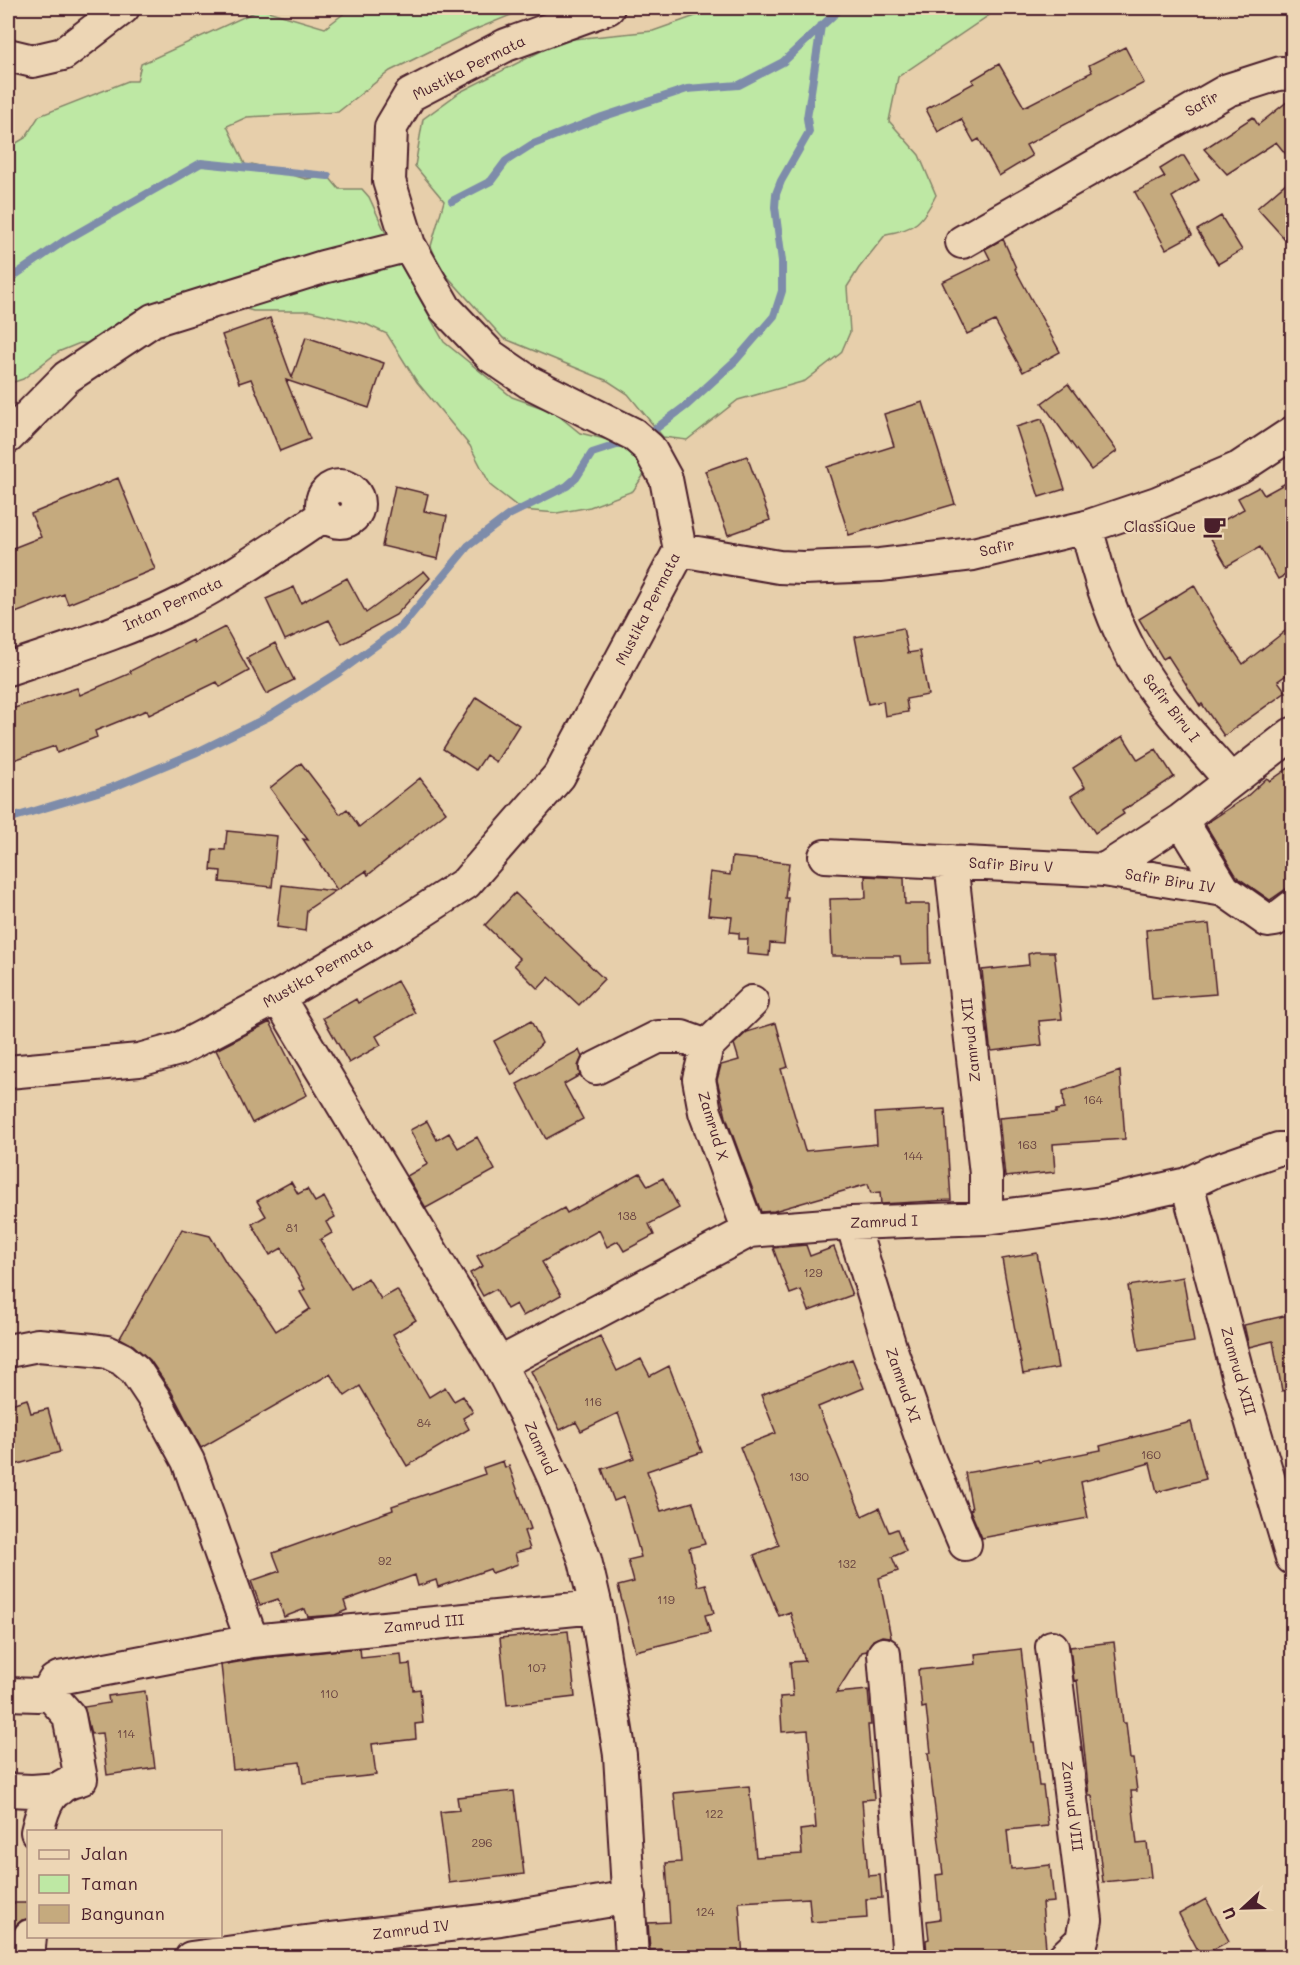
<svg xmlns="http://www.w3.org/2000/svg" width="1300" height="1965" font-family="Mali,sans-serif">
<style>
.green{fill:#bee8a4;stroke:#848468;stroke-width:1.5}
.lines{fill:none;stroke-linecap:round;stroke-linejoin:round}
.stream{stroke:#7e8caa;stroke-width:8}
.building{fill:#c5aa7e;stroke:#4a1f2b;stroke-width:1.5}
.minor-casing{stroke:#4a1f2b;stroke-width:36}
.minor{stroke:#edd6b5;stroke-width:32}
.labels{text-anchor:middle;stroke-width:4.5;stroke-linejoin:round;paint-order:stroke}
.number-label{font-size:12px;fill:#694240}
.street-label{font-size:15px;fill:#4a1f2b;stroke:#edd6b5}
.poi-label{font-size:15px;fill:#4a1f2b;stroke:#edd6b5;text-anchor:end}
</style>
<rect width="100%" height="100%" fill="#e7cfab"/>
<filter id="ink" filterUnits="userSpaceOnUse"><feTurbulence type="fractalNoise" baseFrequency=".0167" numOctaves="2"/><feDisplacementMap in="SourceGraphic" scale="12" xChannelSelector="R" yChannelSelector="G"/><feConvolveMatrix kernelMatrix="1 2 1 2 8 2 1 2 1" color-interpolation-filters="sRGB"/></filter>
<g filter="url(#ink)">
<path class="green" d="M351 8H528L469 32 390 71 338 112 247 117 227 126 246 166 252 164 306 179 328 176 339 189H362L369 197 400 264 444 342 512 397 554 412 580 433 613 441 642 461 645 473 633 491 590 507 557 513 522 510 491 486 470 446 417 382 387 334 366 324 310 311H253L232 305 103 344 80 343 58 352 23 379 8 384V148L25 138 39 116 128 81H137L141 64 261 9 325 28Z
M718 8H1006L991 14 898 77 889 121 919 155 936 195C922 222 916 229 886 234L859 268 847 287 850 332 841 353 805 381 738 400 687 440 663 437 628 394 608 381 503 338 440 268 431 246 444 201 415 166 423 119 460 92 563 40 653 31Z"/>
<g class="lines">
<path class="stream" d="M452 201 491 181 506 161 531 145 602 117 687 89 739 85 783 62 841 8
M8 280 64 241 201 163 328 176
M646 436 687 405 736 360 774 316 782 291V261L775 207 776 194 781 181 809 132 807 118 821 26
M8 819 111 788 197 752 268 717 338 673 401 627 468 546 509 515 567 486 576 478 592 453 629 441"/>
</g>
<path class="building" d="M1125 47 1144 83 1026 145 1032 156 999 176 979 139 974 142 961 119 938 132 926 109 974 83 972 80 999 64 1024 107 1092 72 1089 65Z
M1293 97V163L1276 142 1227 174 1204 149 1253 117 1258 125Z
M1181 156H1184L1199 180 1172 197 1192 235 1166 249 1135 192 1165 177 1160 169Z
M1293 177V248L1257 208Z
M1221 216 1242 250 1218 264 1197 230Z
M1003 239 1016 268 1015 269 1060 352 1023 372 995 321 967 334 942 282 990 259 985 249Z
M270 318 292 378 306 337 384 363 369 408 286 380 310 439 280 451 251 379 239 383 222 335Z
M1068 384 1117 451 1091 470 1042 403Z
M923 402 955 504 849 535 827 467 894 446 884 414Z
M1042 419 1065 489 1039 497 1016 427Z
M747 456 770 520 728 535 705 471Z
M118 478 155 569 68 604 64 594 8 616V550L41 537 31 514Z
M1293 479V571L1278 579 1260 547 1227 566 1206 530 1244 509 1238 498 1259 487 1264 495Z
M395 486 428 494 424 511 447 516 438 559 382 546Z
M424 571 430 578 396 615 342 644 329 620 285 640 266 599 294 587 301 603 347 578 366 613Z
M1194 585 1217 626 1243 664 1293 625V670L1278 681 1286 692 1224 736 1202 704 1200 706 1168 656 1163 659 1139 619Z
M225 627 249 671 220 687 217 682 149 715 147 710 95 731 97 737 57 753 55 746 8 762V710L77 688 80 695 131 673 130 671 193 640 194 643Z
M903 628 908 653 920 651 928 695 906 699 908 712 885 716 883 701 868 704 855 637Z
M275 643 294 680 266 694 247 658Z
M476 697 519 725 496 762 486 755 476 770 443 749Z
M1123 736 1138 760 1156 749 1174 777 1122 811 1124 814 1095 833 1071 796 1085 787 1073 768Z
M301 763 340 814 347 809 359 827 420 778 446 812 368 875 366 871 337 890 303 839 308 840 270 788Z
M1293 765V884L1270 900 1237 877 1205 824 1245 798 1267 778 1270 781Z
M227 831 277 836 272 887 220 882 221 871 211 870 213 849 225 850Z
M732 857 789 863 785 898H788L784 944 770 943 769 956 747 954 748 939H739V933L730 932 732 917 708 915 710 899H707L710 872 730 875Z
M865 876 904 878 905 904H929L930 963 901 964 900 956H832L830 899 866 898Z
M282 885 335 891 307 910 305 931 277 927Z
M515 893 604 979 579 1005 549 977 538 989 514 965 520 959 485 925Z
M1209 924 1216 994 1152 999 1146 930Z
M1035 952H1054L1062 1019 1039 1021 1042 1045 992 1051 990 1046 982 970 1029 965 1028 954Z
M397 981 415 1013 376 1036 381 1045 349 1063 323 1018 356 999 358 1003Z
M531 1021 542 1043 512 1075 494 1041Z
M270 1022 307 1095 252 1123 216 1050Z
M776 1023 788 1067 781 1069 805 1151 877 1144 875 1113 945 1109 951 1200 881 1204 880 1192 871 1193 868 1184 774 1211 761 1212 726 1117 717 1080 721 1065 739 1060 734 1044 747 1032Z
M579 1050 582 1057 578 1066 580 1075 564 1084 583 1119 546 1139 517 1084Z
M1120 1071 1125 1139 1053 1144 1055 1172 1005 1177 999 1118 1056 1113V1110L1064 1109 1063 1091Z
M427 1121 437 1140 449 1133 458 1148 477 1137 495 1170 426 1208 407 1176 428 1164 410 1130Z
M640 1173 648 1186 663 1178 679 1208 649 1224 654 1235 624 1251 618 1241 607 1247 599 1230 542 1262 561 1295 523 1316 516 1304 507 1309 496 1289 483 1296 470 1273 483 1266 477 1256 564 1208 567 1213Z
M291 1182 298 1194 307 1189 315 1202 324 1197 335 1217 326 1222 332 1233 320 1240 351 1289 368 1278 381 1299 397 1290 416 1320 393 1334 429 1397 445 1387 454 1401 463 1396 473 1412 463 1418 469 1429 407 1466 360 1386 345 1396 330 1374 201 1448 171 1391 150 1360 133 1345 120 1338 182 1229 210 1236 227 1264 257 1302 276 1331 310 1309 300 1292 305 1289 282 1248 270 1255 252 1224 266 1216 257 1201Z
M806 1245 810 1256 834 1247 852 1295 809 1311 801 1290 790 1294 773 1248Z
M1037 1253 1058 1368 1023 1374 1002 1259Z
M1183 1277 1194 1342 1139 1351 1128 1286Z
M1293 1314V1390L1282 1391 1273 1341 1249 1347 1244 1325Z
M600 1336 617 1371 641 1359 650 1376 669 1366 702 1452 647 1471 661 1511 693 1502 705 1544 689 1548 698 1586 706 1584 714 1613 705 1615 710 1633 635 1651 618 1586 634 1582 628 1560 641 1557 624 1497 614 1501 602 1469 634 1458 618 1413 581 1431 576 1422 560 1430 531 1371Z
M852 1359 864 1388 818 1407 862 1516 879 1508 889 1532 897 1529 906 1551 892 1557 898 1571 879 1578 891 1637 882 1636 873 1640 867 1651 862 1652 836 1693 868 1690 871 1725H868L874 1799 862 1800 868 1876 880 1875 882 1898 866 1899 867 1918 811 1922 809 1898 739 1902 743 1958H662L661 1949 650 1950 648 1923 670 1922 666 1863 681 1862 674 1793 749 1786 756 1857 802 1854 800 1830 816 1828 808 1730 782 1732 780 1697 793 1696 790 1662 805 1661 790 1612 779 1616 754 1555 779 1545 740 1447 776 1433 761 1395Z
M27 1399 31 1413 48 1409 60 1452 8 1467V1405Z
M1191 1422 1206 1479 1157 1492 1150 1463 1081 1482 1088 1518 982 1538 970 1510 972 1509 965 1473 1038 1460 1039 1462 1101 1450 1100 1446Z
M503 1461 505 1468 509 1466 531 1529 524 1531 530 1549 515 1553 518 1564 492 1573 490 1569 438 1587 436 1580 418 1586 415 1575 344 1601 347 1610 335 1615 308 1617 305 1609 284 1617 278 1599 260 1605 251 1581 280 1571 273 1553 393 1510 392 1506 485 1474 483 1468Z
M568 1631 575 1697 507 1705 500 1638Z
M1114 1642 1123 1723H1126L1130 1759H1133L1137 1791H1131L1137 1844 1147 1843 1151 1877 1103 1882 1096 1822H1095L1092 1796H1089L1077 1680 1074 1681 1070 1647Z
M360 1648 361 1658 401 1654 402 1665 410 1664 413 1690 420 1689 423 1723 415 1724 416 1739 372 1744 376 1775 303 1783 300 1762 233 1770 221 1665 255 1659Z
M1021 1649 1032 1742H1034L1039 1786H1043L1048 1826 1007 1830 1011 1869 1050 1865 1054 1902 1042 1903 1046 1948 1030 1949 1031 1958H927L926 1940 929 1939 927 1921 940 1919 936 1875 943 1874 928 1753H931L926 1707 922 1708 918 1670 976 1664 975 1654Z
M145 1691 155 1768 107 1775 102 1733 91 1734 84 1707 109 1703 108 1696Z
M514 1791 524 1874 449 1883 440 1812 459 1810 457 1797Z
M1206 1899 1229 1941 1201 1956 1179 1914Z
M8 1903H28V1919L22 1920 15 1926 11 1943H8Z"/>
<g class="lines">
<defs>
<path id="minor" d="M8 55 33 61 63 54 123 8
M962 242 1228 90 1281 73 1292 74
M8 437 67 377 153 320 323 267 409 245
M322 504a18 18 0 1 1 36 0a18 18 0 1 1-36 0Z
M1086 527C1097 567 1107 606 1126 643 1151 695 1194 737 1231 781
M680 550 779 567 803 568 880 565 973 554 1086 527 1157 503 1239 468 1292 433
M8 669C63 650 121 633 174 607 228 581 276 547 326 514
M1181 820 1224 890
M825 856 1104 870 1181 820 1292 734
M951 862 986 1174V1218
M1104 870 1224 890 1268 921 1275 920 1292 907
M278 997 499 1364 524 1412 555 1480 585 1560 596 1607 620 1755 632 1958
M596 1068 658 1037H682L707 1046
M8 1072 139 1060 179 1049 278 997 406 922 466 883 559 776 680 550 666 479 649 448 633 434 529 382 491 356 445 308 409 245 389 181 391 127 410 95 506 45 608 8
M1187 1184 1239 1379 1292 1558
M852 1223 890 1347 928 1457 965 1544
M749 1231 705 1112 699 1079 707 1046 752 1002
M8 1351 38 1345 93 1350 107 1352 122 1359 135 1370 155 1400 188 1461 252 1641
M499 1364 749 1231 852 1223 986 1218 1102 1203 1187 1184 1212 1172 1278 1149H1292
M1052 1647 1086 1920 1082 1940 1063 1958
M884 1654 909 1958
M8 1694 38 1695
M8 1790 32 1791 59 1789
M37 1832C44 1803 50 1786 81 1779L69 1716 48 1692 54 1681 59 1678 252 1641 596 1607
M28 1958 30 1936
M191 1958 305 1942 500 1919 630 1897"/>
</defs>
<use href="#minor" class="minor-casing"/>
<use href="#minor" class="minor"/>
</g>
</g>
<defs>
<symbol id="cafe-bare" viewBox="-9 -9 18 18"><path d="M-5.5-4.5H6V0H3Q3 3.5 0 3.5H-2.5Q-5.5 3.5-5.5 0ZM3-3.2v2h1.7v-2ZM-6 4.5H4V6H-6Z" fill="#4a1f2b" stroke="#edd6b5" stroke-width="2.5" paint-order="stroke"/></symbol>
</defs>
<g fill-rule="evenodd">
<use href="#cafe-bare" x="1198" y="510" width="33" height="33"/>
</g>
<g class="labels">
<g class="number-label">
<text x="1093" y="1104">164</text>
<text x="1027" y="1149">163</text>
<text x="913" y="1160">144</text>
<text x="627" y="1220">138</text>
<text x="292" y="1232">81</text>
<text x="813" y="1277">129</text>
<text x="593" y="1406">116</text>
<text x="424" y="1427">84</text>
<text x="1151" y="1459">160</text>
<text x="799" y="1481">130</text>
<text x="385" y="1565">92</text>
<text x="847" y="1568">132</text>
<text x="666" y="1604">119</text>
<text x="537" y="1672">107</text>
<text x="329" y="1698">110</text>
<text x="126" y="1738">114</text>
<text x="714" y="1818">122</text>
<text x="482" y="1847">296</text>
<text x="705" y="1916">124</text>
</g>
<g class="street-label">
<text transform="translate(469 68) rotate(-27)" y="5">Mustika Permata</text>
<text transform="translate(1202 104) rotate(-30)" y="5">Safir</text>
<text transform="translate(997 548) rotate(-13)" y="5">Safir</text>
<text transform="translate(173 604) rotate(-25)" y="5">Intan Permata</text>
<text transform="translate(648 609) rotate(-63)" y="5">Mustika Permata</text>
<text transform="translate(1171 708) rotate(52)" y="5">Safir Biru I</text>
<text transform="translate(1011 865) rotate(3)" y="5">Safir Biru V</text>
<text transform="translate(1170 881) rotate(9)" y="5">Safir Biru IV</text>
<text transform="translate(318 973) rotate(-30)" y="5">Mustika Permata</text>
<text transform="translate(971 1040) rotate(-96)" y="5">Zamrud XII</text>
<text transform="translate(713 1126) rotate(73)" y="5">Zamrud X</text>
<text transform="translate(884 1222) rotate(-2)" y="5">Zamrud I</text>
<text transform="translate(1238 1371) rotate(74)" y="5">Zamrud XIII</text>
<text transform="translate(903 1385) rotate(71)" y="5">Zamrud XI</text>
<text transform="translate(540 1448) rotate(66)" y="5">Zamrud</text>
<text transform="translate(424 1624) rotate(-6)" y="5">Zamrud III</text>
<text transform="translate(1072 1806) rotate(83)" y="5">Zamrud VIII</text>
<text transform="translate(411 1930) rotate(-7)" y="5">Zamrud IV</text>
</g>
<g class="poi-label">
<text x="1196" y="532">ClassiQue</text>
</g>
</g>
<rect width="1300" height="1965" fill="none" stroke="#edd6b5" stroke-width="30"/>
<rect x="15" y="15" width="1270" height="1935" fill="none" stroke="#4a1f2b" stroke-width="2" filter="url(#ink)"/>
<rect x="27" y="1830" width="195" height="108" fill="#edd6b5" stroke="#ac8d7e" stroke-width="1.5"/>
<rect x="39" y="1850" width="30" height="9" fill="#edd6b5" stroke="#ac8d7e" stroke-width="1.5"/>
<text x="81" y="1860" font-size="18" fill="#4a1f2b">Jalan</text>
<rect x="39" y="1875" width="30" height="18" fill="#bee8a4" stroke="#ac8d7e" stroke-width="1.5"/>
<text x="81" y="1890" font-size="18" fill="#4a1f2b">Taman</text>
<rect x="39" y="1905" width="30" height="18" fill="#c5aa7e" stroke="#ac8d7e" stroke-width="1.5"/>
<text x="81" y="1920" font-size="18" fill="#4a1f2b">Bangunan</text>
<g transform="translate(1243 1908) rotate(248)" stroke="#edd6b5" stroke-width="4.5" paint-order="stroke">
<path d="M0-4.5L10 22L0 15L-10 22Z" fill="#4a1f2b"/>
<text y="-9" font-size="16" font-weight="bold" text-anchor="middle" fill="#4a1f2b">U</text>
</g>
</svg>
